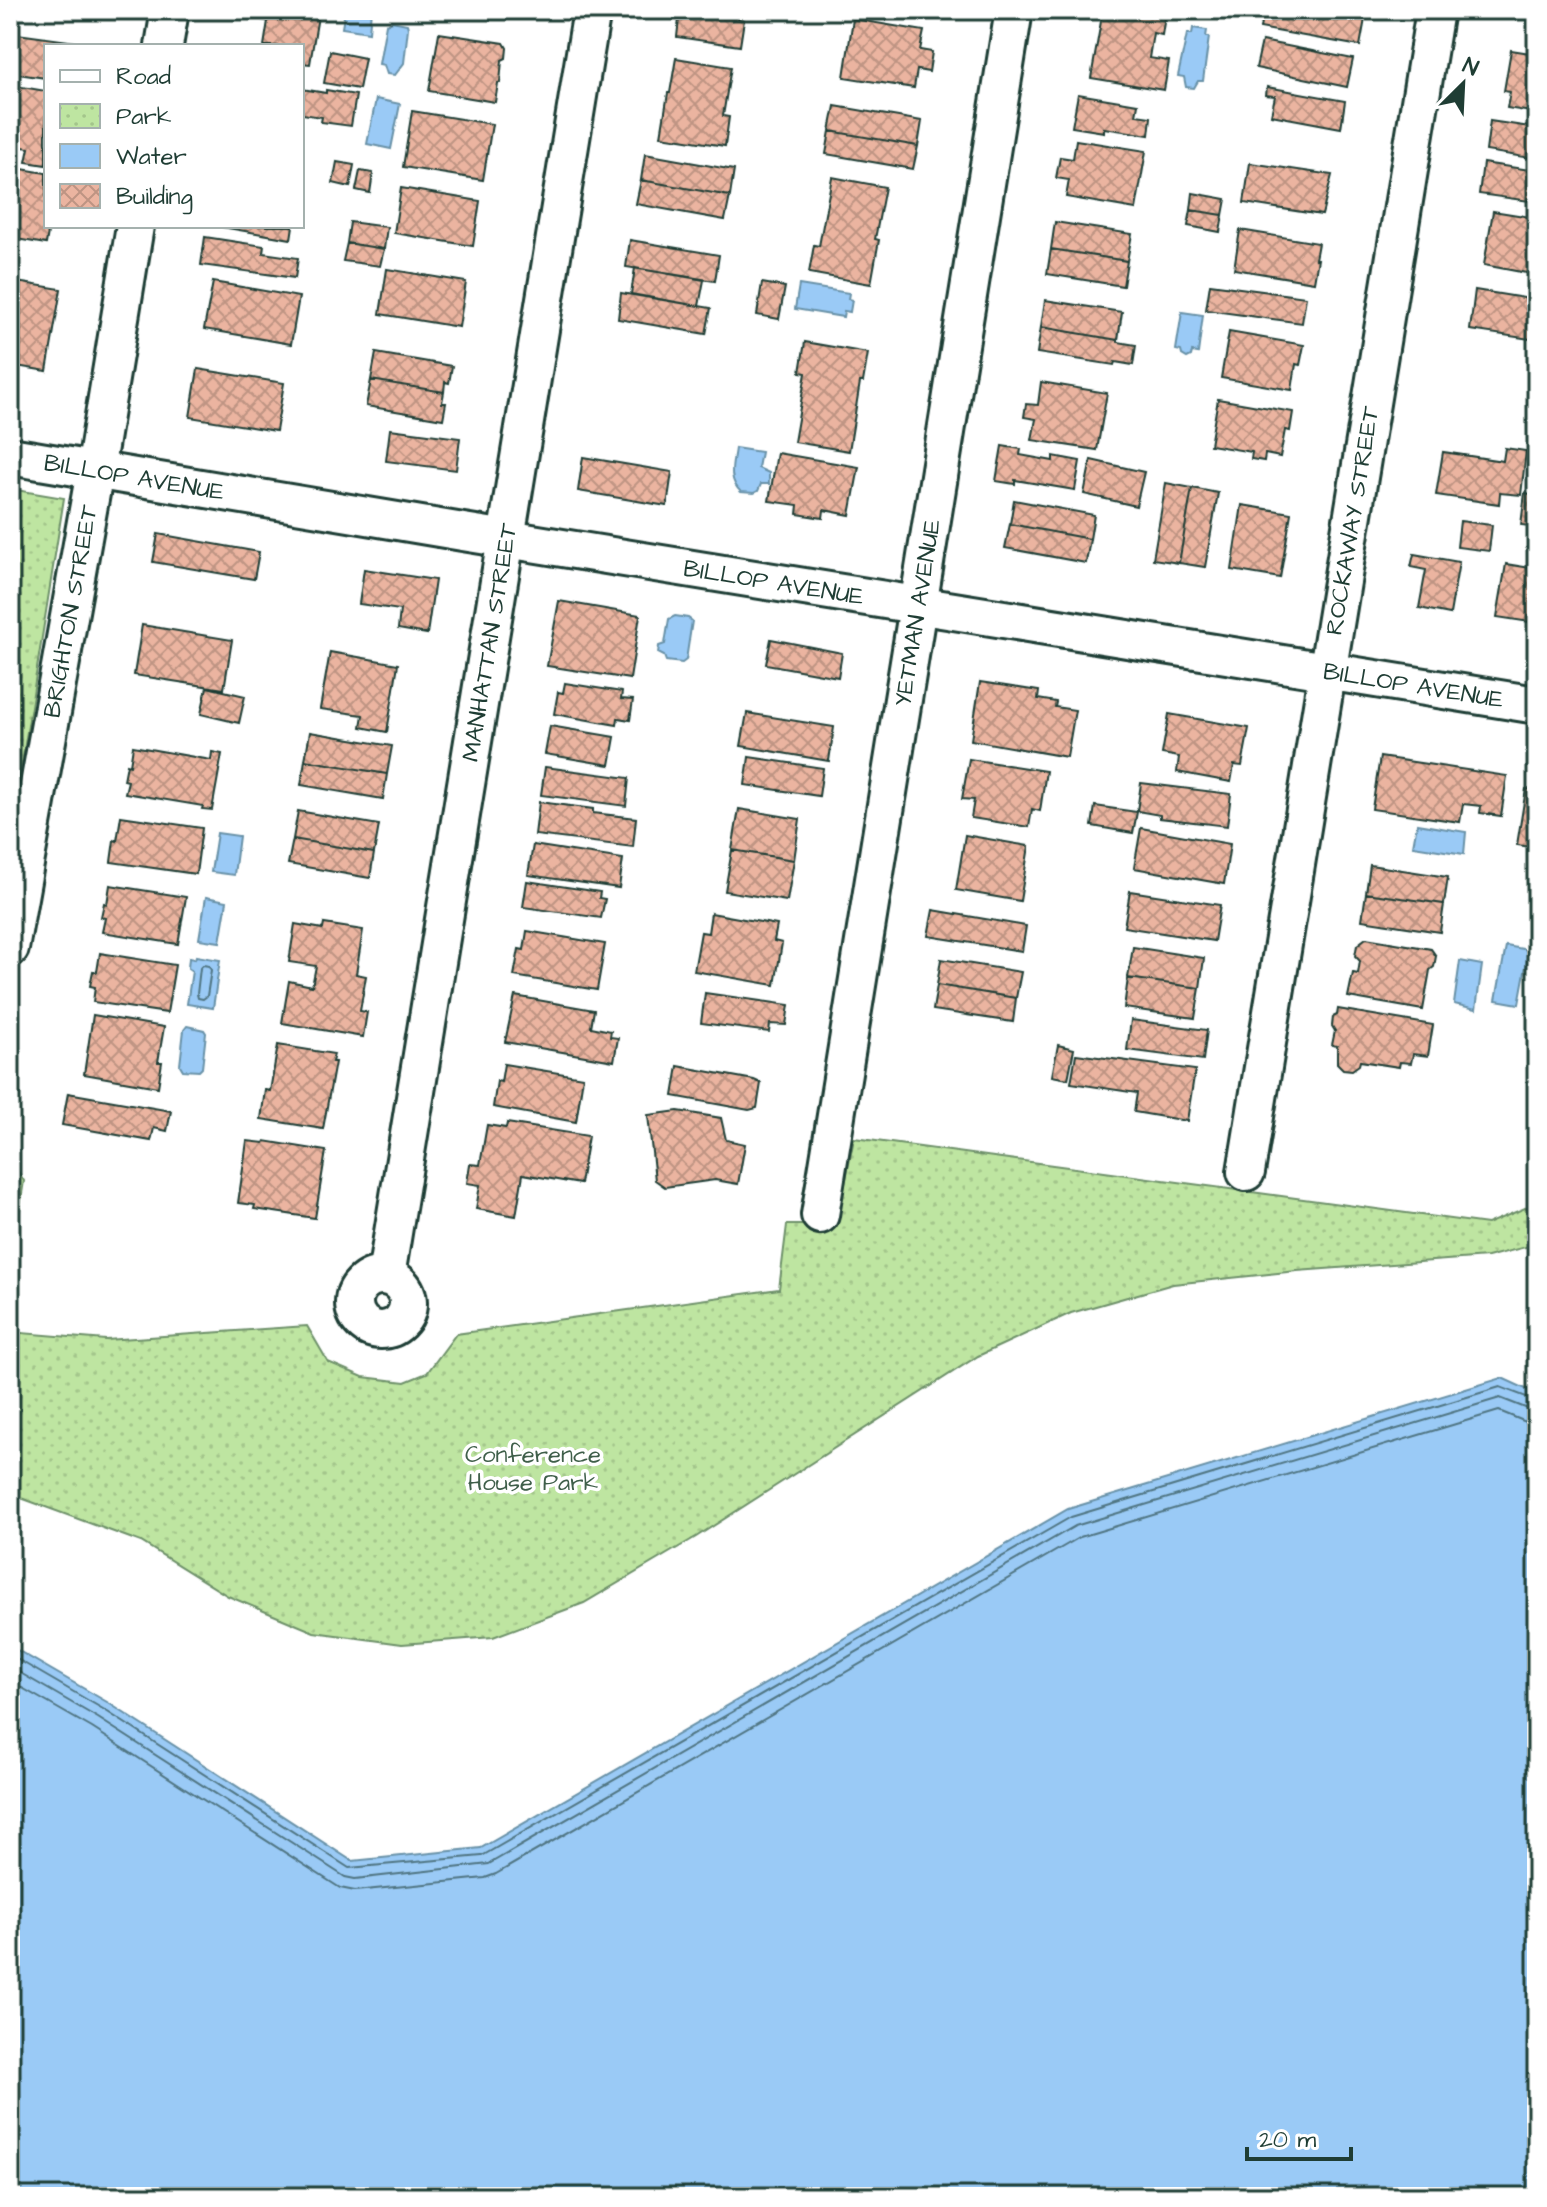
<svg xmlns="http://www.w3.org/2000/svg" width="1547" height="2207" font-family="'Architects Daughter',sans-serif">
<style>
.park{fill:url(#park-dots);stroke:#6e916a;stroke-width:2}
.water{fill:#9acaf6;stroke:#6992a8;stroke-width:2}
.lines{fill:none;stroke-linecap:round;stroke-linejoin:round}
.shore{stroke:#507582;stroke-width:2}
.building{fill:url(#building-cross-hatch);stroke:#1f3d34;stroke-width:2}
.minor-casing{stroke:#1f3d34;stroke-width:42}
.minor{stroke:#fff;stroke-width:36}
.labels{text-anchor:middle;stroke-width:7;stroke-linejoin:round;paint-order:stroke}
.street-label{font-size:24px;fill:#1f3d34;stroke:#fff}
.park-label{font-size:24px;fill:#3f5f4a;stroke:#fff}
</style>
<defs>
<pattern id="park-dots" width="8" height="8" patternUnits="userSpaceOnUse" patternTransform="scale(2)"><rect width="8" height="8" fill="#bee5a1"/><path d="M2 2h.1M6 6h.1" fill="none" stroke="#a3c58b" stroke-width="1.8" stroke-linecap="round"/></pattern>
<pattern id="building-cross-hatch" width="8" height="8" patternUnits="userSpaceOnUse" patternTransform="scale(2)"><rect width="8" height="8" fill="#ebb4a0"/><path d="M0 0l8 8M0 8l8-8" fill="none" stroke="#be9483"/></pattern>
</defs>
<rect width="100%" height="100%" fill="#fff"/>
<filter id="ink" filterUnits="userSpaceOnUse"><feTurbulence type="fractalNoise" baseFrequency=".0125" numOctaves="2"/><feDisplacementMap in="SourceGraphic" scale="16" xChannelSelector="R" yChannelSelector="G"/><feConvolveMatrix kernelMatrix="1 2 1 2 8 2 1 2 1" color-interpolation-filters="sRGB"/></filter>
<g filter="url(#ink)">
<path class="park" d="M10 489 64 498 10 839Z
M854 1138 1487 1224 1537 1203V1244L1487 1257 1297 1271 1173 1284 1071 1313 978 1356 696 1537 584 1603 493 1637 402 1644 314 1632 228 1596 141 1542 10 1494V1332L106 1340 307 1326 328 1362 363 1377 405 1382 427 1373 456 1334 779 1289 787 1225H837Z
M10 1162H12L24 1181 10 1270Z"/>
<path class="water" d="M345 10H371L369 32 342 28Z
M392 21 407 24 408 28 404 63 395 75 387 74 384 65 379 64 386 24Z
M1193 28 1207 30 1206 37H1209L1203 81H1198L1194 88 1186 87 1184 77 1178 76 1187 34H1192Z
M376 99 400 104 391 149 367 144Z
M799 285 849 293 848 299 852 300 850 312 844 311 843 317 795 309Z
M1182 312 1203 315 1198 353 1192 352 1191 356 1187 358 1182 355 1181 351 1176 350Z
M735 448 761 452 758 468 769 473V484H761L758 491 754 493 741 492C727 479 733 465 735 448Z
M675 616 688 618 692 621 686 660 682 663 666 661 664 656 658 653 659 646 665 644 669 619Z
M1417 824 1466 832 1464 854 1413 846Z
M217 833 239 836 234 875 211 872Z
M206 897 227 901 220 942 199 939Z
M1506 946 1529 950 1519 1004 1496 1000Z
M196 956 220 960 213 1008 187 1004 192 971 188 968 189 958 195 959Z
M1460 961 1482 965 1476 1009 1454 1004Z
M187 1026 204 1030 206 1033 202 1068 199 1071 183 1070 180 1065 184 1030Z
M1502 1378 1537 1394V2197H10V1646L107 1702 352 1861 481 1848 1068 1509Z"/>
<g class="lines">
<path class="shore" d="M203 965 209 966 211 970 207 996 203 999 198 998 197 994 200 968Z
M10 1655 103 1709 349 1868 482 1856 1071 1517 1500 1387 1537 1401
M10 1667 98 1718 345 1877 355 1879 489 1864 1075 1526 1500 1398 1528 1409 1537 1411
M10 1681 92 1728 340 1888 355 1891 485 1878 496 1874 1080 1537 1499 1411 1526 1422 1537 1423"/>
</g>
<path class="building" d="M39 10H91L90 18Z
M247 10H319L310 64 302 63V46H264L268 21 246 18Z
M680 10H740L738 19 744 20 740 46 677 37Z
M1103 10H1166L1162 35 1153 33 1149 58 1169 61 1164 90 1091 78Z
M1264 10H1319L1365 19 1360 46 1260 28Z
M853 19 924 31 920 50 932 52 929 72 917 70 914 88 844 77Z
M10 33 84 43V46H46V78L10 73Z
M439 33 504 43 507 48 506 58 502 60 500 83H498L495 102 429 91Z
M1262 41 1353 59 1347 87 1256 68Z
M1511 50 1537 54V113L1507 108 1510 92 1504 91Z
M330 51 365 58 359 89 324 83Z
M676 58 731 67 723 116 729 117 725 146 661 136 668 93H670Z
M10 85 46 91V165L26 162 29 148 10 145Z
M1267 87 1345 101 1341 128 1271 115 1275 96 1266 95Z
M302 89 326 93V90L356 95 351 126 321 122 322 117 302 114Z
M1078 94 1138 104 1136 115 1151 117 1149 135 1104 128V132L1072 127Z
M835 106 922 121 918 146 830 131Z
M412 111 492 124 483 180 403 167Z
M1490 121 1537 128V159L1486 151Z
M830 131 918 146 913 169 826 154Z
M1076 140 1146 151 1136 209 1066 197 1069 180 1056 178 1060 157 1073 159Z
M645 154 734 170 730 196 641 180Z
M337 162 354 165 350 187 333 183Z
M1250 163 1332 175 1322 215 1244 203Z
M1483 163 1537 171V202L1479 194Z
M10 167 46 173V226H49L46 244 16 239 17 229 10 228Z
M360 171 373 173 370 193 356 190Z
M832 177 885 187 875 239 879 240 871 284 809 273 814 245 819 246Z
M641 180 730 196 725 220 636 204Z
M401 188 480 201 473 246 394 233Z
M1193 193 1226 199 1223 215 1191 210Z
M1191 210 1223 215 1220 232 1188 226Z
M1493 211 1537 218V275L1484 265Z
M350 222 387 227 384 249 347 243Z
M1055 222 1132 234 1127 261 1051 249Z
M216 226H293L291 239Z
M1240 230 1318 243 1315 259H1318L1314 282 1234 269Z
M205 237 264 246 263 253 298 258 295 278 201 265Z
M630 240 719 255 715 281 626 267Z
M347 243 384 249 380 266 343 261Z
M1051 249 1127 261 1123 286 1047 274Z
M635 268 704 280 699 306 631 294Z
M387 269 466 282 459 327 380 314Z
M10 281 61 289 47 371 10 365Z
M213 282 299 297 291 344 204 329Z
M762 283 785 287 779 319 757 315Z
M1210 284 1306 297 1302 323 1206 310Z
M1475 290 1537 300V340L1470 330Z
M621 293 711 308 706 334 618 319Z
M1045 300 1122 312 1118 340 1041 327Z
M1041 327 1118 340V342L1136 345 1133 365 1115 362 1114 365 1037 353Z
M1229 332 1304 345 1300 365 1296 364 1292 390 1221 378Z
M805 342 868 353 863 382H860L849 451 794 442 806 373 800 372Z
M376 353 452 366 449 383 445 382 444 392 371 380Z
M198 369 284 383 276 431 190 417Z
M371 380 444 392 442 403H446L443 419 366 406Z
M1041 382 1107 393 1097 450 1032 440 1036 419 1024 417 1026 404 1038 405Z
M1218 399 1293 412 1290 431 1285 430 1280 457 1265 454 1264 461 1251 459 1252 452 1210 445Z
M390 429 460 438 456 470 386 461Z
M1002 446 1021 449 1020 455 1053 461V456L1080 461 1075 490 1015 480V484L996 481Z
M1505 448 1526 451 1521 495 1500 493 1499 504 1436 495 1443 452 1503 461Z
M777 453 859 467 850 515 824 510 823 518 797 514 798 505 769 501Z
M583 457 672 472 667 506 578 491Z
M1091 460 1144 472 1136 506 1084 494Z
M1166 483 1192 488 1179 563 1153 559Z
M1192 488 1218 493 1205 567 1179 563Z
M1525 493 1537 495V527L1521 525Z
M1014 500 1094 515 1090 539 1010 524Z
M1242 505 1291 513 1280 578 1232 570Z
M1460 521 1492 525 1489 551 1457 547Z
M1010 524 1090 539 1086 563 1005 548Z
M158 534 259 552 254 579 153 562Z
M1414 554 1459 562 1450 614 1419 608 1426 570 1411 567Z
M1506 564 1537 569 1536 623 1497 617Z
M364 569 435 580 427 634 398 629 400 610 359 604Z
M559 601 640 615 630 679 547 666Z
M142 625 232 640 224 689 134 675Z
M771 639 842 653 838 677 766 664Z
M330 652 398 664 387 732 361 727 363 715 320 709Z
M980 682 1039 691 1038 699 1056 702 1055 707 1075 710 1067 757 971 740Z
M565 683 622 692 621 699 633 700 630 720 618 718 617 725 554 714 558 692 563 693Z
M207 687 245 696 239 723 201 714Z
M747 713 834 727 829 761 741 746Z
M1169 714 1249 728 1242 766 1234 765 1231 782 1177 772 1179 757 1162 754Z
M550 726 615 737 610 765 545 754Z
M310 732 392 746 387 774 305 760Z
M133 746 211 760 212 752 222 754 212 810 202 809 203 806 125 793 128 781 124 780 127 764 130 765Z
M749 757 823 768 819 796 745 785Z
M1380 757 1507 776 1501 816 1480 813 1481 806 1463 804 1460 822 1372 809Z
M969 759 1046 771 1040 811 1032 809 1029 827 971 818 974 800 962 799Z
M305 760 387 774 383 799 301 785Z
M545 767 629 778 626 806 541 795Z
M1141 783 1231 794 1227 826 1160 818V815L1137 811Z
M1526 789 1537 790V848L1517 845Z
M539 802 593 809V813L636 818 633 847 535 835Z
M1095 806 1137 812 1133 833 1092 826Z
M739 809 800 819 794 860 732 850Z
M298 811 379 825 374 853 293 839Z
M121 816 202 828 196 874 111 862 114 840 117 841Z
M1141 828 1230 844 1224 884 1134 868Z
M965 835 1029 846 1020 901 956 890Z
M293 839 374 853 370 878 288 864Z
M533 845 623 859 619 888 528 875Z
M732 850 794 860 787 901 725 891Z
M1370 865 1448 877 1444 904 1366 893Z
M527 881 600 892 599 898 605 899 601 918 523 907Z
M110 885 186 897 178 944 102 932 105 918 101 917 104 903 107 904Z
M1130 891 1220 905 1214 941 1124 927Z
M1366 893 1444 904 1440 932 1362 920Z
M933 910 1026 926 1022 951 928 936Z
M711 913 777 925 774 941 782 943 775 985 694 971 701 932 708 933Z
M295 924 323 929 324 924 363 930 356 974 366 976 360 1011 367 1012 363 1037 282 1023 289 981 312 986 316 966 289 962Z
M527 931 605 944 597 990 514 976 519 949 524 950Z
M1366 938 1431 949 1436 956 1434 967 1430 970 1423 1010 1348 997 1353 973 1358 974 1360 961 1355 956 1357 945Z
M1133 947 1204 958 1200 988 1128 978Z
M100 953 175 965 167 1013 93 1002 95 987 90 986 93 971 97 972Z
M941 959 1021 972 1016 998 937 985Z
M1128 978 1200 988 1195 1018 1124 1008Z
M937 985 1016 998 1013 1022 933 1010Z
M705 993 789 1005 786 1025 770 1024 769 1032 701 1023Z
M515 996 594 1010 591 1027 611 1031 610 1037 618 1038 614 1061 505 1042Z
M1338 1009 1433 1025 1428 1056 1413 1054 1411 1063 1400 1062 1399 1067 1360 1061 1359 1065 1352 1070 1343 1069 1337 1063V1046L1332 1045 1335 1031 1332 1026 1333 1017 1337 1015Z
M93 1015 164 1027 158 1062H162L158 1087 84 1074Z
M1131 1020 1207 1030 1203 1060 1127 1050Z
M278 1045 334 1054 332 1062H335L323 1129 261 1119 265 1090 270 1091Z
M1058 1045 1074 1049 1068 1079 1052 1076Z
M1076 1054 1195 1070 1187 1121 1134 1112 1137 1093 1071 1083Z
M504 1064 583 1077 576 1122 493 1107 497 1081 501 1082Z
M678 1066 754 1080 761 1083 757 1108 749 1110 673 1096Z
M68 1093 171 1111 167 1131 154 1128 151 1141 62 1125Z
M678 1111 721 1118 726 1140 745 1144 738 1184 715 1180 665 1187 655 1180 648 1115Z
M507 1123 588 1136 580 1184 523 1174 516 1216 476 1209 480 1185 467 1183 470 1164 480 1165 487 1125 506 1128Z
M247 1141 264 1143 265 1141 326 1151 315 1218 254 1209 255 1205 238 1203Z"/>
<g class="lines">
<defs>
<g id="minor">
<path d="M164 46 170 10"/>
<path id="s1" d="M10 456 463 532 1537 705"/>
<path id="s2" d="M10 948 95 471 135 226"/>
<path id="s3" d="M1246 1172 1435 10"/>
<path id="s4" d="M820 1215 1014 10"/>
<circle cx="381" cy="1303" r="27"/>
<path id="s5" d="M386 1276 592 10"/>
</g>
</defs>
<use href="#minor" class="minor-casing"/>
<use href="#minor" class="minor"/>
</g>
</g>
<g class="labels">
<g class="street-label">
<text dy="8" stroke="none"><textPath href="#s1" startOffset="126">BILLOP AVENUE</textPath></text>
<text dy="8" stroke="none"><textPath href="#s3" startOffset="660">ROCKAWAY STREET</textPath></text>
<text dy="8" stroke="none"><textPath href="#s1" startOffset="774">BILLOP AVENUE</textPath></text>
<text dy="8" stroke="none"><textPath href="#s2" startOffset="342">BRIGHTON STREET</textPath></text>
<text dy="8" stroke="none"><textPath href="#s4" startOffset="610">YETMAN AVENUE</textPath></text>
<text dy="8" stroke="none"><textPath href="#s5" startOffset="642">MANHATTAN STREET</textPath></text>
<text dy="8" stroke="none"><textPath href="#s1" startOffset="1422">BILLOP AVENUE</textPath></text>
</g>
<g class="park-label">
<text x="533" y="1462">Conference<tspan x="533" dy="28">House Park</tspan></text>
</g>
</g>
<rect width="1547" height="2207" fill="none" stroke="#fff" stroke-width="40"/>
<rect x="20" y="20" width="1507" height="2167" fill="none" stroke="#1f3d34" stroke-width="3" filter="url(#ink)"/>
<rect x="44" y="44" width="260" height="184" fill="#ffffff" stroke="#a5b1ae" stroke-width="2"/>
<rect x="60" y="70" width="40" height="12" fill="#ffffff" stroke="#a5b1ae" stroke-width="2"/>
<text x="116" y="84" font-size="24" fill="#1f3d34">Road</text>
<rect x="60" y="104" width="40" height="24" fill="url(#park-dots)" stroke="#a5b1ae" stroke-width="2"/>
<text x="116" y="124" font-size="24" fill="#1f3d34">Park</text>
<rect x="60" y="144" width="40" height="24" fill="#9acaf6" stroke="#a5b1ae" stroke-width="2"/>
<text x="116" y="164" font-size="24" fill="#1f3d34">Water</text>
<rect x="60" y="184" width="40" height="24" fill="url(#building-cross-hatch)" stroke="#a5b1ae" stroke-width="2"/>
<text x="116" y="204" font-size="24" fill="#1f3d34">Building</text>
<g transform="translate(1463 84) rotate(24)" stroke="#ffffff" stroke-width="6" paint-order="stroke">
<path d="M0-6L14 30L0 20L-14 30Z" fill="#1f3d34"/>
<text y="-12" font-size="22" font-weight="bold" text-anchor="middle" fill="#1f3d34">N</text>
</g>
<path d="M1247 2147v12h104v-12" fill="none" stroke="#1f3d34" stroke-width="4"/>
<text x="1259" y="2147" font-size="24" fill="#1f3d34" stroke="#ffffff" stroke-width="6" paint-order="stroke">20 m</text>
</svg>
